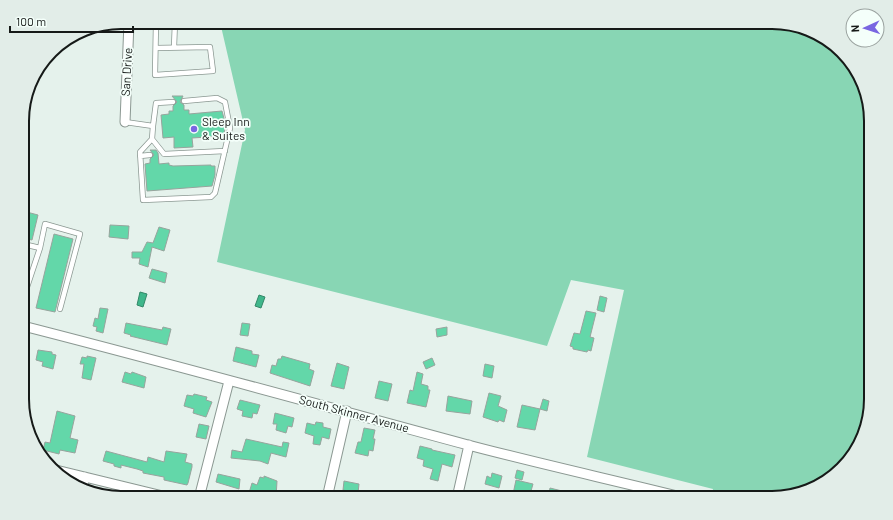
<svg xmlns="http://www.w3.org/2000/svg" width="893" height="520" font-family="Barlow,sans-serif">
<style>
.green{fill:#88d6b4}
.water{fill:#3fb78b;stroke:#338868}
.building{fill:#63d7a9;stroke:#97a49d}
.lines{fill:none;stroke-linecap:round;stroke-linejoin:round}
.service-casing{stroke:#8b9892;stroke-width:6}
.minor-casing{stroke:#8b9892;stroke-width:11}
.service{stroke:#fff;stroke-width:4.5}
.minor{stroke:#fff;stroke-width:9}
.poi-dot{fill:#7966e1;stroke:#f4fffa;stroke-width:1.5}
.labels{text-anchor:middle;stroke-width:3.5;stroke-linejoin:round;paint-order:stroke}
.street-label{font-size:12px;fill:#161a18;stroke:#f4fffa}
.poi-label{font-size:12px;fill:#161a18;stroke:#f4fffa;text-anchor:start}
.rim{fill:none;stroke:#161a18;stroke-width:2}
</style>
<rect width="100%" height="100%" fill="#e5f2ec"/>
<path class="green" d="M220 22H772L822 35 858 72 871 115V405L858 448 821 485 778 498H711L713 489 587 457 624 290 571 280 547 346 217 262 245 130Z"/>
<path class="water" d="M140 292 147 294 143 307 137 305Z
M259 295 265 297 261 308 255 306Z"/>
<path class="building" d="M187 22H206L207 25 189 29Z
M172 96H183L180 102 184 105V110H189V114L222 111 226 126 223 136 192 138 193 147 174 148V137L163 138 161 115 169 114V111H173V106L177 102Z
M150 150H156L158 153 159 164 169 163V165L173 166 211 165V166H215V175L212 186 147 191 145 164 150 163V159L154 155Z
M23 211 38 215 32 240 23 238Z
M110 225 129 226 128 239 109 237Z
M159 227 170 230 164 251 152 247 148 267 139 264 140 258H132V252H142L147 242 153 243Z
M54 234 73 239 55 312 36 308Z
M152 269 167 273 165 283 149 278Z
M600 296 607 298 604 312 597 310Z
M100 308 108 309 103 333 96 331 97 327 93 326 95 318 98 319Z
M586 311 596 313 590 337 594 338 591 351 588 350 587 352 573 349V347L570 346 574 333 580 334Z
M126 323 162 330 163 327 171 329 167 345 130 336 131 335 124 333Z
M242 323 250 324 248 336 240 335Z
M447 327V335L437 337 436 329Z
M236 347 252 351V354L259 355 256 367 233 361Z
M38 350 52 352V354L56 355 53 369 42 366 43 362 36 360Z
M87 356 96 358 91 380 82 378 84 364H80L82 357 87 358Z
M282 356 310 364 309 369 314 371 310 386 270 373 272 365 276 366 278 359H281Z
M432 358 435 365 426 369 423 362Z
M337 363 349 367 344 389 331 386Z
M485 364 494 366 492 378 483 376Z
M125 372 131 374 132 372 146 377 144 388 122 382Z
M417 372 423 374 421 384 428 386V390H430L426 407 407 403 410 390 413 391Z
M379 381 392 384 388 401 375 398Z
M489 393 501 396 498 406 507 410 504 422 499 420 498 422 483 417Z
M194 394 207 397 206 400 212 402 206 417 193 413 194 409 184 406 187 395 193 396Z
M448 396 472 401 470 414 446 411Z
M543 399 549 401 547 411 540 409Z
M240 400 260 405 257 414 253 413 252 418 242 416 243 411 237 409Z
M522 405 540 409 535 430 517 427Z
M57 411 75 416 70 438 78 440 75 453 60 450 59 454 43 450 45 442 50 443Z
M275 413 294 418 292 427 288 426 286 433 276 430 277 424H273Z
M316 422 323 423V427L331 429 329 439 322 437 320 445 313 444 314 436 305 433 307 423 315 425Z
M199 424 209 426 206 439 196 437Z
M364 428 375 430 373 439H375L373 451 369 450 368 456 355 453 358 442H361Z
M246 439 282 447 283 442 289 443 286 457 271 453 268 464 260 461 231 458 232 450 242 452Z
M420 446 432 449V450L455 455 452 467 442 464 438 481 430 479 433 469 423 466 424 460 417 458Z
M106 451 147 462 148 457 164 462 166 451 187 454 185 462 192 464V467L188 483 187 485 164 480V477L143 473V471L137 469 121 465V468L114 466V464L103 461Z
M517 470 524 472 522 480 515 478Z
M492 473 502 476 499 488 485 484 487 476 491 478Z
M218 474 240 479 239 489 216 482Z
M264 476 277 481 276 498 249 493 252 483 257 485 260 477 264 478Z
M516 480 533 484 529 498 513 494Z
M344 481 359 484 358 493 343 490Z
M550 488 566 492 564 498H548Z"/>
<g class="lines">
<defs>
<path id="service" d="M174 47 175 22
M156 48 210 47 213 71 155 75 156 22
M125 122 153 126 152 139 140 152 143 200 211 197 215 193 230 128 225 102 217 98 184 101
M153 126 156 103 173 102
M152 139 164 154 225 151
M140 156 150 155
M23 244 40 248 23 299
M40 248 45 224 80 234 60 309"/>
<path id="minor" d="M125 122 129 22
M23 326C172 364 320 405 468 445 540 464 613 480 685 498
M56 470 171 498
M82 487 85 477
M199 498 229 381
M327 498 347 411
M457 498 469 445"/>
</defs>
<use href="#service" class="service-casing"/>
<use href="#minor" class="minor-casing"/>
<use href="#service" class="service"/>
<use href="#minor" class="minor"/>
</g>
<circle class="poi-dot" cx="194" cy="129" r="4"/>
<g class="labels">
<g class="street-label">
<text transform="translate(127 72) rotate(-87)" y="4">San Drive</text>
<text transform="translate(354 414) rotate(15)" y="4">South Skinner Avenue</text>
</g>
<g class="poi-label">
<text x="202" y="126">Sleep Inn<tspan x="202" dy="14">&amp; Suites</tspan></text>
</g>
</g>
<path d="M0 0H893V520H0ZM121 29H772A92 92 0 0 1 864 121V399A92 92 0 0 1 772 491H121A92 92 0 0 1 29 399V121A92 92 0 0 1 121 29Z" fill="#e2ede8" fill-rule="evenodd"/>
<path class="rim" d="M121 29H772A92 92 0 0 1 864 121V399A92 92 0 0 1 772 491H121A92 92 0 0 1 29 399V121A92 92 0 0 1 121 29Z"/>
<g transform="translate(865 28) rotate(267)"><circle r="19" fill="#f4fffa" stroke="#9ba3a0"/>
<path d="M0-3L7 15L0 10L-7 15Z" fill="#7966e1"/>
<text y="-6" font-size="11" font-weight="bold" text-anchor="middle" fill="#161a18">N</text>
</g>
<path d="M10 26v6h123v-6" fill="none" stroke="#161a18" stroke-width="2"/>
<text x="16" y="26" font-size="12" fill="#161a18" stroke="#f4fffa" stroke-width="3" paint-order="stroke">100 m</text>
</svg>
